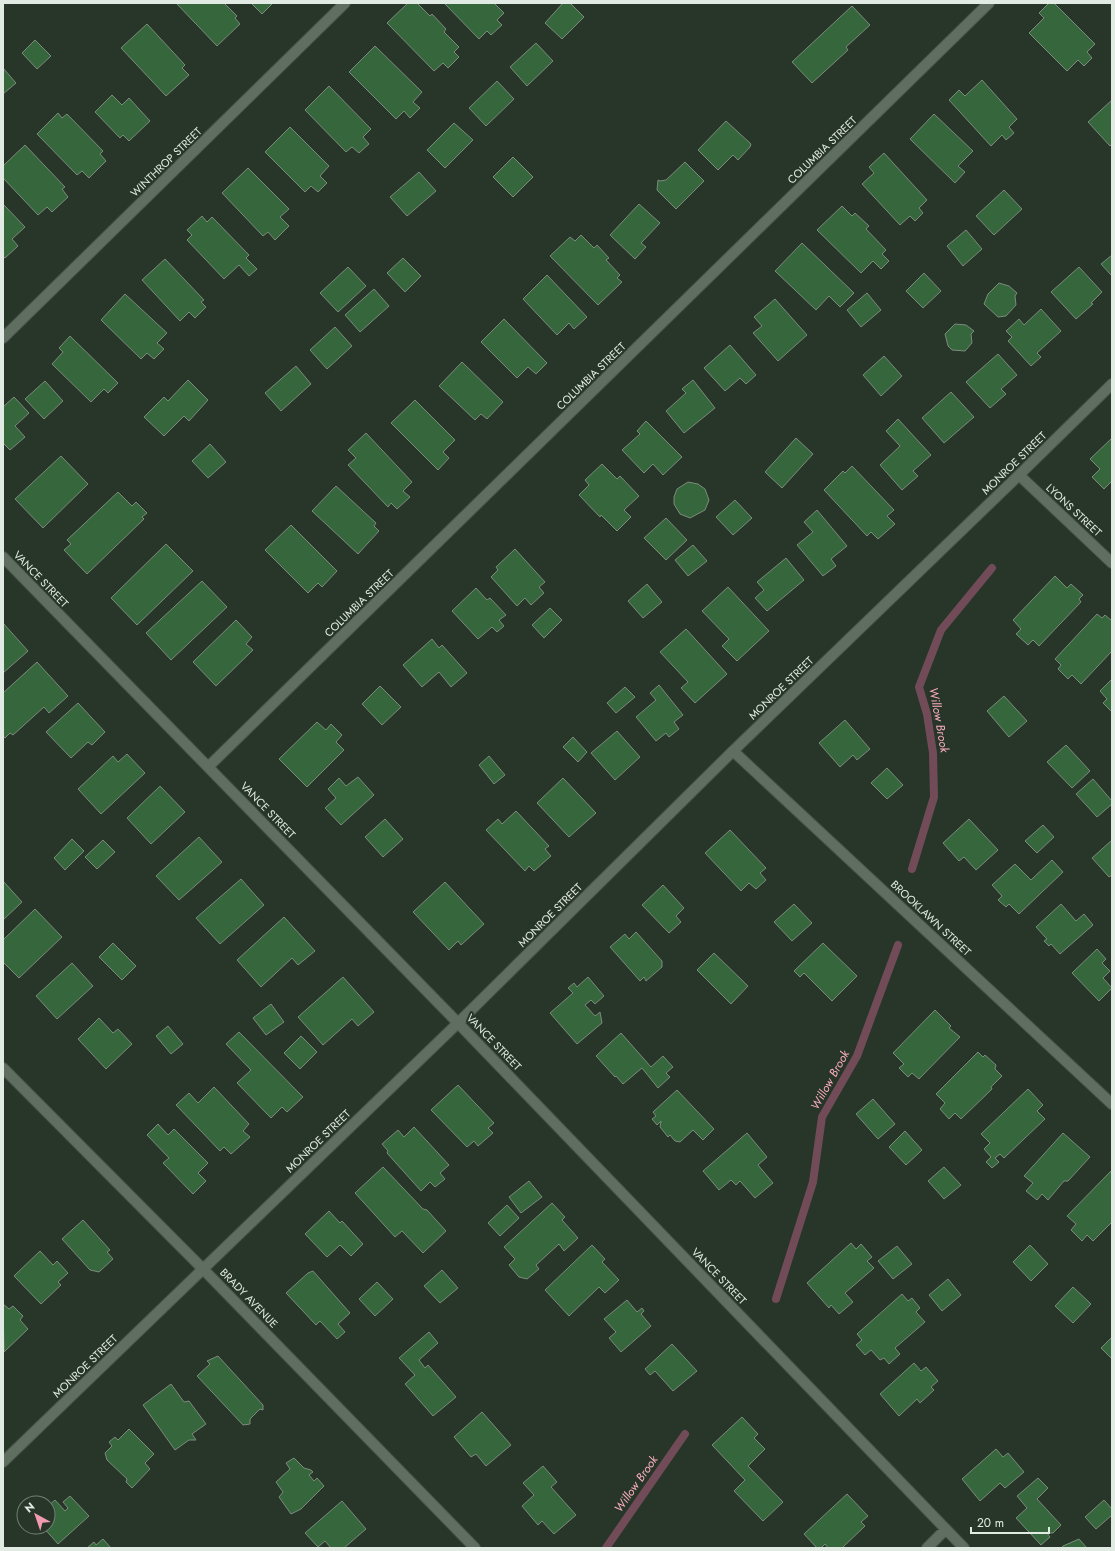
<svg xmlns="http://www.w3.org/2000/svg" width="1115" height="1551" font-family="Jost,sans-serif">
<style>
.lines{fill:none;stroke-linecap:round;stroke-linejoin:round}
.stream{stroke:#714c58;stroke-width:8}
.building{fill:#36673c;stroke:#7c8b7c}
.minor-casing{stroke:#475348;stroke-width:12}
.minor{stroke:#606e61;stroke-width:10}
.labels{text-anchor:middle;stroke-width:4;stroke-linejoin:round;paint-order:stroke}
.street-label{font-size:11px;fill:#e2ebe3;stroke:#283529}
.water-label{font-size:12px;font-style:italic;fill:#fcaec1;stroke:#283529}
</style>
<rect width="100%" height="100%" fill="#283529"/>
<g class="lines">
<path class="stream" d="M912 869 934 797 933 753 927 714 919 687 941 630 992 568
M776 1299 813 1182 822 1117 857 1056 898 945
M606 1548 685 1434"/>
</g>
<path class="building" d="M176 3H224L237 16 235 18 240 24 217 46Z
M251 3H273L262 14Z
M408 3H417L430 16 432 14 446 29 444 32 459 47 454 52 459 57 448 68 443 63 434 71 387 23Z
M444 3H494L504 13 497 20 502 25 491 35 487 31 479 39Z
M563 3H570L584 17 562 39 545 23Z
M1049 3H1054L1095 44 1087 52 1092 58 1084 66 1078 60 1067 71 1029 33 1044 18 1039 13Z
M852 6 870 25 846 47 848 50 812 83 792 62Z
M147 24 185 65 182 68 189 75 166 96 121 48Z
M35 40 51 56 37 69 22 53Z
M536 43 553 61 527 86 510 67Z
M375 46 422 92 413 102 420 108 410 118 404 111 396 119 349 72Z
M3 68 16 83 3 94Z
M982 80 1017 119 1009 127 1014 133 1006 140 1002 135 991 146 949 100 959 90 965 96Z
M497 81 514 99 486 126 469 108Z
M329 86 371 129 363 137 369 144 359 153 352 147 346 152 305 110Z
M112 95 122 105 129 98 150 121 129 141 123 135 120 138 95 112Z
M1112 100V144L1110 146 1088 122Z
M58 113 62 118 67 114 103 151 100 154 106 161 89 178 82 171 77 175 37 134Z
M934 114 973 151 958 166 965 172 955 183 910 139Z
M726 121 751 144 750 147 738 160 733 155 718 170 698 150Z
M454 123 473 140 445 168 427 150Z
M290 127 329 166 320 176 327 183 318 192 311 186 305 192 265 152Z
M25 145 65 187 62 189 68 197 52 212 47 207 38 215 3 178V166Z
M884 153 927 200 919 208 923 213 915 221 910 216 900 225 862 184 874 173 869 167Z
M513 157 533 177 513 197 493 177Z
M685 162 704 181 676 209 657 190 658 180 660 181 666 180Z
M248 168 289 209 280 217 289 226 275 240 268 232 263 236 222 193Z
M419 172 436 191 407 216 390 197Z
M1004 190 1022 209 994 235 976 216Z
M3 204 25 227 12 239 18 246 5 258 3 256Z
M639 204 660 223 641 243 646 247 635 259 610 235Z
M842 206 852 216 855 213 869 226 866 229 886 250 882 254 889 261 881 269 873 261 861 273 817 230Z
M202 216 207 222 212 217 249 255 246 258 257 269 249 276 239 265 224 279 187 240 192 235 187 230Z
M966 230 982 249 963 266 947 246Z
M581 235 594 248 597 245 609 258 606 260 620 275 617 278 622 282 598 305 550 256 570 237 575 241Z
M802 243 854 293 840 307 829 296 816 310 775 271Z
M1112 255V276L1101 264Z
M403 258 421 276 405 292 387 273Z
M165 259 204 300 201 302 206 307 195 318 189 312 180 321 142 280Z
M348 267 366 286 338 312 320 293Z
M1079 267 1102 292 1091 303 1093 304 1076 319 1051 292Z
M924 273 941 291 923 308 906 291Z
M547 275 587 317 574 329 569 323 557 335 523 299Z
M999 283 1009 286 1017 293 1015 296 1016 305 1006 316 998 317 984 304 988 294Z
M374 289 389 306 360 332 345 315Z
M867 293 881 310 861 327 847 310Z
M125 294 167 333 157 343 164 349 154 359 147 353 141 359 101 320Z
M775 299 807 335 778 361 753 333 762 326 754 317Z
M1041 309 1061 331 1037 353 1041 357 1031 366 1008 341 1012 337 1006 331 1019 319 1024 325Z
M504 319 547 363 536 374 528 367 517 378 481 342Z
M955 324 966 325 974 331 971 334 972 343 965 351 952 350 948 346 945 334Z
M335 327 352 346 327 369 310 350Z
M70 336 118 383 108 393 104 389 91 402 52 364 63 352 59 348Z
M730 345 756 375 746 384 740 378 725 391 704 368Z
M998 354 1017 375 1001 389 1006 394 990 408 966 382Z
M884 356 902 376 881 396 863 375Z
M462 362 503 402 487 419 481 414 475 420 439 386Z
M296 366 311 384 281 411 265 393Z
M188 380 208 400 189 421 184 416 164 436 144 417 164 397 168 401Z
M693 380 715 408 684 433 666 411 686 393 682 389Z
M45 381 63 401 44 419 25 399Z
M951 392 974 417 944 443 922 418Z
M14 397 29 413 15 426 25 437 10 450 3 443V407Z
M415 400 455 440 443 452 449 458 438 470 391 423Z
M898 419 931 455 913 471 918 476 902 490 880 465 900 446 886 431Z
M646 421 682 457 663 475 653 464 644 473 622 450 640 434 637 431Z
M366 433 412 482 403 491 410 497 397 509 391 503 388 507 348 465 356 458 348 450Z
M796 438 813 454 782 488 765 472Z
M1112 438V481L1104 489 1092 477 1100 469 1090 459Z
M210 444 226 462 208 478 192 461Z
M61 456 88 484 43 528 15 499Z
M602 464 617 479 620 476 639 496 624 510 631 517 617 531 601 515 600 517 579 495 589 485 585 480Z
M852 466 894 510 887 516 895 524 878 539 871 532 867 536 824 490 843 471 845 473Z
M688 482 698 484 705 489 709 500 705 510 690 518 680 514 674 504V497L677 489Z
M336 486 376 523 374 526 379 531 358 554 312 511Z
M118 492 132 506 136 502 147 513 142 517 144 519 87 574 64 550 71 544 67 540Z
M735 500 752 518 733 535 716 517Z
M817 510 847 546 831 559 836 566 823 576 797 545 813 532 804 522Z
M666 518 687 540 666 560 644 538Z
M291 525 337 571 322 587 318 583 308 593 265 550Z
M166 544 193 571 137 625 111 598Z
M693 545 707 561 688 576 675 560Z
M515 549 545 582 539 587 544 593 531 605 525 598 517 606 491 577 498 570 496 567Z
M786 558 804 580 767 611 755 598 764 590 757 582Z
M1055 576 1067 588 1071 584 1083 595 1079 599 1081 602 1039 646 1033 640 1028 645 1016 634 1021 629 1013 620Z
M202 581 227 607 171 660 146 633Z
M647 584 662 602 643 618 628 601Z
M728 587 769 631 737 661 722 646 729 639 702 611Z
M476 588 487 600 490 598 506 615 499 620 504 626 497 632 492 627 478 639 452 611Z
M550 608 562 620 544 638 532 625Z
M1097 614 1102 618 1105 615 1112 621V651L1081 684 1072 675 1068 679 1058 669 1061 665 1055 659Z
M236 620 252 637 246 644 253 650 216 686 193 662Z
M3 623 28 651 3 673Z
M686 629 727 674 695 703 681 688 688 682 660 652Z
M432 639 439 648 442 645 467 673 451 687 439 672 422 687 403 665Z
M37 662 68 696 49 713 44 707 13 735 10 733 5 738 3 736V693Z
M1112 679V712L1103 703 1107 699 1100 691Z
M659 685 683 715 674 722 679 729 669 737 666 733 656 741 636 717 656 700 650 693Z
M380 686 401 707 382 725 362 704Z
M625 687 635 697 616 713 607 703Z
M1004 696 1027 721 1009 737 987 711Z
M78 703 105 732 92 745 88 742 71 758 46 732Z
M845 720 870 749 857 760 853 755 840 767 819 743Z
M317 722 326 730 331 724 342 735 336 742 344 750 307 787 279 759Z
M617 731 640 757 615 780 591 753Z
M573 737 587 752 578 762 563 747Z
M1066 745 1090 771 1072 788 1047 762Z
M127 754 145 773 101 814 78 789 113 756 118 762Z
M489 756 505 775 494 784 479 765Z
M887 768 903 785 887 799 871 783Z
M358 777 374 795 341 825 325 808 336 798 328 789 339 778 346 786Z
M563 778 596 813 569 837 537 803Z
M1093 779 1112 801V804L1097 817 1076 794Z
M160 786 185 812 151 844 127 818Z
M516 811 549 846 545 849 551 856 534 871 529 866 525 871 486 830 498 819 502 824Z
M385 819 403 839 383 857 365 837Z
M969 819 998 850 976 870 964 857 959 861 943 843Z
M1043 825 1054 837 1037 853 1025 841Z
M730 830 766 868 760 873 766 880 756 889 749 883 741 891 705 853Z
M199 837 222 862 179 900 156 876Z
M72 839 84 851 65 870 54 858Z
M103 840 115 852 97 869 85 857Z
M1112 840V875L1109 877 1092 858Z
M1052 860 1063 872 1019 914 1009 904 1006 907 998 900 1002 896 992 885 1015 864 1031 880Z
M241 879 264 905 220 944 196 918Z
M3 881 22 902 3 920Z
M445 882 484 924 461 945 458 941 449 950 413 912Z
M663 885 684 908 676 916 681 922 669 933 642 905Z
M794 904 812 923 792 941 774 922Z
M1061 904 1076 921 1084 914 1093 925 1060 954 1051 944 1049 946 1044 941 1047 939 1036 927Z
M35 909 62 937 19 978 3 962V940Z
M284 917 315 951 298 965 292 958 261 987 237 960Z
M636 932 662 961V967L646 981 644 977 640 981 610 947 625 934 629 939Z
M113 943 136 966 122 980 99 957Z
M823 943 857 976 832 1001 804 973 800 977 794 971Z
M1097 949 1106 959 1102 963 1110 971 1103 978 1112 988 1099 1001 1072 973Z
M714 953 748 986 731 1004 697 970Z
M72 963 93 986 57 1019 36 996Z
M343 977 374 1012 358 1026 352 1019 323 1045 298 1017Z
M588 977 604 996 595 1004 591 1000 585 1005 595 1016 600 1012 602 1023 577 1044 550 1013 573 993 568 988 574 983 577 987Z
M271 1004 284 1022 266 1035 253 1018Z
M935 1010 951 1026 949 1028 960 1037 919 1079 912 1073 908 1077 899 1068 904 1064 893 1053Z
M99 1018 113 1033 118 1029 132 1044 106 1069 78 1039Z
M168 1026 183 1044 171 1054 156 1036Z
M239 1032 303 1097 287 1112 282 1107 271 1118 237 1083 251 1070 226 1044Z
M621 1033 651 1067 663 1056 673 1067 666 1073 670 1077 658 1088 642 1068 623 1084 616 1076 615 1077 596 1056Z
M301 1036 317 1052 300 1069 284 1053Z
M978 1052 983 1057 985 1055 996 1065 995 1069 1002 1076 991 1087 992 1089 961 1119 955 1113 949 1119 940 1109 945 1103 936 1094Z
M458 1085 494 1123 488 1128 493 1133 478 1146 474 1141 467 1147 431 1110Z
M214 1087 249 1124 243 1131 250 1137 231 1154 224 1147 220 1151 176 1105 189 1093 198 1103Z
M1028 1089 1043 1105 1037 1111 1045 1119 1004 1158 1000 1154 995 1158 999 1162 992 1168 986 1162 991 1157 984 1149 990 1143 981 1134Z
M677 1090 714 1129 703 1140 693 1130 680 1142 675 1141 670 1135 668 1137 660 1127 661 1121 657 1125 652 1119 656 1116 653 1112Z
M873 1099 895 1124 878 1139 856 1114Z
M158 1124 168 1135 174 1129 208 1163 198 1173 206 1181 193 1194 163 1163 169 1158 147 1135Z
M414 1127 449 1165 440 1173 445 1179 435 1187 430 1182 421 1191 387 1153 388 1151 382 1144 398 1130 404 1137Z
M905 1131 922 1150 906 1165 889 1147Z
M747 1133 767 1157 758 1165 773 1183 755 1198 740 1181 736 1185 731 1180 719 1190 703 1171Z
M1063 1133 1090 1157 1068 1181H1064L1048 1200 1042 1194 1037 1200 1026 1191 1033 1183 1024 1176Z
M383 1167 423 1209 427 1210 446 1231 423 1253 402 1231 395 1237 355 1193Z
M944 1167 961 1185 944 1199 928 1181Z
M1112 1170V1222L1093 1241 1087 1235 1082 1241 1071 1230 1076 1224 1067 1216Z
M529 1181 542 1197 521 1213 509 1197Z
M552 1203 565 1217 562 1220 578 1238 564 1251 559 1244 536 1265 539 1269 527 1279 519 1277 509 1265 515 1259 504 1247Z
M507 1205 519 1218 500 1236 488 1223Z
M329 1211 340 1223 342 1221 363 1244 351 1256 340 1245 327 1257 305 1234Z
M83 1220 110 1250 107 1252 113 1259 99 1272 90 1270 62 1239Z
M851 1243 856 1249 861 1244 872 1257 867 1261 874 1268 845 1293 853 1302 839 1314 831 1305 829 1308 807 1283Z
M592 1245 605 1259 602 1262 619 1280 605 1293 599 1287 569 1316 545 1290Z
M1030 1245 1048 1264 1031 1281 1013 1262Z
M897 1246 912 1264 893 1279 878 1261Z
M40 1251 53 1265 57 1261 68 1273 58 1282 61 1285 41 1304 14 1276Z
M442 1270 458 1288 440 1303 424 1286Z
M313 1271 350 1313 338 1324 345 1332 337 1339 320 1321 316 1325 286 1293 308 1273Z
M948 1279 961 1295 942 1311 929 1295Z
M377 1282 393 1299 375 1316 359 1299Z
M1073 1287 1091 1304 1073 1323 1055 1306Z
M902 1294 908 1301 912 1298 920 1308 916 1312 925 1322 895 1348 900 1354 889 1364 884 1358 880 1360 871 1350 865 1355 856 1345 862 1340 857 1334Z
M627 1300 637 1312 642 1308 644 1311 641 1314 651 1326 621 1352 609 1338 616 1332 604 1319Z
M3 1304 9 1309 13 1306 23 1316 20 1320 28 1329 4 1352Z
M429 1332 438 1343 419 1360 425 1368 428 1365 456 1397 433 1416 405 1384 415 1375 399 1358Z
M1112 1337V1359L1101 1348Z
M672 1344 697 1371 673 1391 655 1371 650 1375 645 1369Z
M218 1356 263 1405V1410L260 1409 250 1419V1424L243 1425 197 1376 210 1364 207 1361Z
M914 1363 921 1371 926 1367 938 1381 931 1387 934 1390 920 1403 917 1399 899 1416 880 1394Z
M171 1384 184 1402 189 1401 206 1424 192 1434 196 1440H189L175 1450 143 1405Z
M482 1412 511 1445 486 1466 476 1454 471 1457 454 1437Z
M742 1417 758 1434 754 1438 765 1449 748 1466 783 1502 763 1521 734 1491 745 1480 712 1445Z
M129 1429 154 1454 145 1463 150 1469 132 1488 126 1482 127 1479 107 1460 105 1453 112 1446 109 1442 115 1437 118 1440Z
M996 1449 1003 1457 1008 1453 1024 1472 1005 1488 1000 1483 980 1501 962 1479Z
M294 1458 304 1468 311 1470 313 1472 309 1475 314 1481 317 1478 324 1486 301 1509 291 1514 279 1497 283 1492 276 1482 290 1469 286 1463Z
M543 1466 557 1482 551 1487 576 1515 554 1534 542 1521 538 1525 522 1506 534 1495 523 1483Z
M1038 1478 1048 1488 1037 1499 1061 1525 1053 1533H1047L1050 1537 1041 1545 1016 1518 1027 1508 1017 1496Z
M847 1494 868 1516 861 1522 865 1526 842 1548H828L825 1544 821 1548H817L804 1534Z
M70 1496 89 1516 58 1544 43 1527H48V1506L55 1500 65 1511 68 1508 63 1502Z
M1104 1500 1112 1509V1515L1096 1529 1085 1517Z
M342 1501 366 1529 344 1548H331L325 1541 318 1547 305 1533Z
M103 1539 111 1548H87L94 1542 96 1545Z
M1079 1539 1087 1548H1061L1063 1546Z"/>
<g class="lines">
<defs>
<path id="minor" d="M3 338 345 3
M1019 475 1112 563
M3 557 458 1023 964 1548
M733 751 1112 1104
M208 767 989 3
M3 1068 203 1269 475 1548
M3 1462 458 1023 733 751 1019 475 1112 384
M927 1548 946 1529"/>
</defs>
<use href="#minor" class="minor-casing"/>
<use href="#minor" class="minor"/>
</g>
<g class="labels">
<g class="street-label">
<text transform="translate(822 150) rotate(-44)" y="4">COLUMBIA STREET</text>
<text transform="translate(166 162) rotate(-44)" y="4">WINTHROP STREET</text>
<text transform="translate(591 376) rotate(-44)" y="4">COLUMBIA STREET</text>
<text transform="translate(1014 463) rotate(-44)" y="4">MONROE STREET</text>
<text transform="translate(1074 510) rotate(43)" y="4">LYONS STREET</text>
<text transform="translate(41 579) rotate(46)" y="4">VANCE STREET</text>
<text transform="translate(359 603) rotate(-44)" y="4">COLUMBIA STREET</text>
<text transform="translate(781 688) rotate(-44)" y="4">MONROE STREET</text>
<text transform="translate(268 810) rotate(46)" y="4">VANCE STREET</text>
<text transform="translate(550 915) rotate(-45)" y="4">MONROE STREET</text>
<text transform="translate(931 918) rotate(43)" y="4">BROOKLAWN STREET</text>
<text transform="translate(494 1042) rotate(46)" y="4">VANCE STREET</text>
<text transform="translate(318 1141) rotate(-44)" y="4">MONROE STREET</text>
<text transform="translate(719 1276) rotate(46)" y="4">VANCE STREET</text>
<text transform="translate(249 1298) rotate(46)" y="4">BRADY AVENUE</text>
<text transform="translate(85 1366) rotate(-44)" y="4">MONROE STREET</text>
</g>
<g class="water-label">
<text transform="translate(939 720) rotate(80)" y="4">Willow Brook</text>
<text transform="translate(830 1080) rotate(-61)" y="4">Willow Brook</text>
<text transform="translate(636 1484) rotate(-55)" y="4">Willow Brook</text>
</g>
</g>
<rect width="1115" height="1551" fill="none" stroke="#e2ebe3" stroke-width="8"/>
<g transform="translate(36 1515) rotate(320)"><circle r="19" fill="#283529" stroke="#727e73"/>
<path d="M0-3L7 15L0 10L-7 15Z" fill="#f29ab0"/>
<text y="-6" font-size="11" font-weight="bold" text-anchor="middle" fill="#e2ebe3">N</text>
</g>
<path d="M971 1527v6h78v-6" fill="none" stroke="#e2ebe3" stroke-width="2"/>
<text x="977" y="1527" font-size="12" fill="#e2ebe3" stroke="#283529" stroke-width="3" paint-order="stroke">20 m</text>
</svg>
